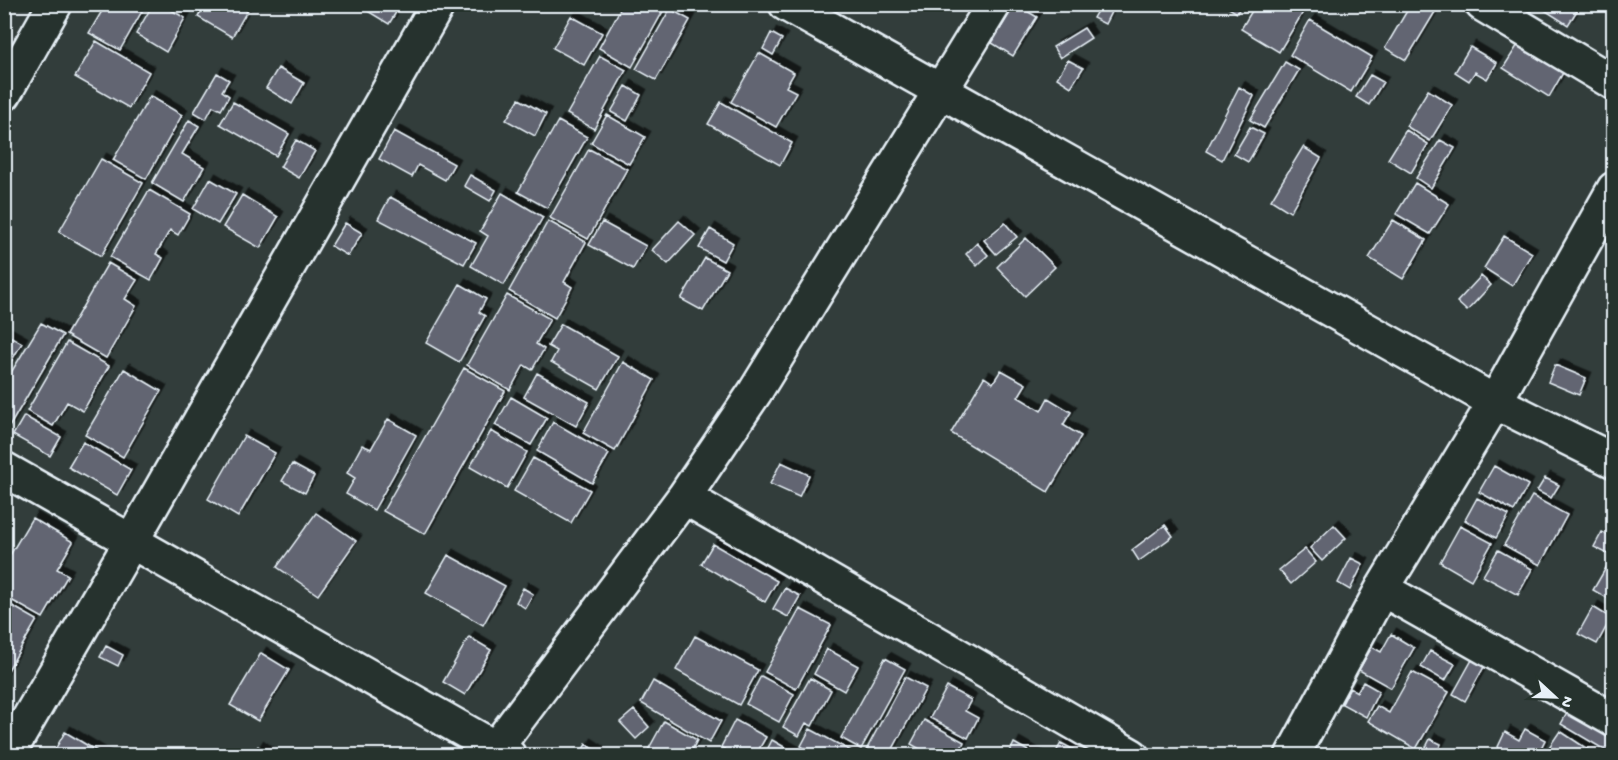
<svg xmlns="http://www.w3.org/2000/svg" width="1618" height="760" font-family="'Gochi Hand',sans-serif">
<style>
.building{fill:#626572;stroke:#e8f1f8;stroke-width:1.5;filter:url(#shadow)}
.lines{fill:none;stroke-linecap:round;stroke-linejoin:round}
.minor-casing{stroke:#e8f1f8;stroke-width:38}
.minor{stroke:#26332d;stroke-width:33}
</style>
<defs>
<filter id="shadow"><feDropShadow dx="5.5" dy="-5.5" stdDeviation="0" flood-color="#0009"/></filter>
</defs>
<rect width="100%" height="100%" fill="#323d3b"/>
<filter id="ink" filterUnits="userSpaceOnUse"><feTurbulence type="fractalNoise" baseFrequency=".0167" numOctaves="2"/><feDisplacementMap in="SourceGraphic" scale="12" xChannelSelector="R" yChannelSelector="G"/><feConvolveMatrix kernelMatrix="1 2 1 2 8 2 1 2 1" color-interpolation-filters="sRGB"/></filter>
<g filter="url(#ink)">
<path class="building" d="M106 4H146L120 50 89 33Z
M153 4H161L185 18 166 52 136 34Z
M205 4H251L232 37 198 17Z
M356 4H401L389 24Z
M623 4H667L632 67 599 48Z
M1015 4 1037 17 1013 56 992 43Z
M1101 4H1106L1113 8 1105 24 1093 18Z
M1222 4H1242L1237 13Z
M1256 4H1308L1279 52 1241 29Z
M1411 4H1433L1438 7 1406 60 1385 48Z
M1535 4H1581L1568 25Z
M670 9 690 20 656 80 636 69Z
M571 16 602 33 584 65 553 48Z
M1310 20 1372 57 1351 92 1290 55Z
M1084 28 1091 38 1060 58 1053 47Z
M771 33 782 39 773 55 763 49Z
M96 41 149 72 129 108 75 77Z
M1519 43 1564 71 1549 97 1503 68Z
M1470 47 1497 63 1487 79 1475 72 1469 81 1455 72Z
M759 53 794 73 786 87 796 92 776 127 731 102Z
M600 56 626 70 594 129 567 114Z
M1068 60 1083 68 1071 87 1057 78Z
M1285 62 1299 70 1264 128 1250 120Z
M278 68 304 83 292 104 266 88Z
M217 73 229 80 222 91 229 96 221 110 213 106 206 119 194 112Z
M1370 75 1383 82 1369 105 1356 97Z
M626 86 641 95 627 121 611 112Z
M1239 87 1254 96 1222 160 1206 151Z
M1428 90 1452 105 1430 141 1406 126Z
M150 96 182 115 146 179 113 160Z
M519 99 546 114 535 136 506 120Z
M233 102 289 134 276 156 220 124Z
M721 102 792 143 780 165 708 124Z
M607 115 645 137 629 164 591 143Z
M189 120 199 126 182 154 204 167 184 202 152 183Z
M558 121 587 137 547 208 518 192Z
M1250 127 1264 134 1248 162 1234 154Z
M1406 130 1428 144 1411 173 1388 159Z
M394 131 454 164 445 180 418 165 412 177 379 159Z
M296 140 315 151 299 178 280 167Z
M1440 140 1455 148 1431 188 1416 178Z
M1303 147 1321 158 1290 212 1271 200Z
M589 149 627 169 588 239 550 218Z
M101 159 143 183 101 256 59 232Z
M470 175 496 190 490 201 464 186Z
M210 179 236 194 218 224 193 209Z
M1415 183 1449 204 1430 234 1396 214Z
M149 190 190 214 178 235 170 230 156 254 163 258 151 280 110 257Z
M502 193 543 217 504 285 471 266 488 236 480 231Z
M242 195 278 217 260 248 223 227Z
M390 197 476 243 464 264 378 219Z
M1393 220 1426 240 1403 279 1369 258Z
M548 221 586 242 564 282 572 287 555 318 509 291Z
M679 221 695 235 668 264 652 250Z
M602 222 646 246 633 269 589 245Z
M345 223 362 233 348 256 331 246Z
M1005 223 1017 237 996 254 984 240Z
M710 229 733 243 723 261 699 248Z
M1504 236 1532 253 1512 286 1484 268Z
M1026 238 1055 267 1025 296 997 267Z
M977 243 988 255 977 266 966 254Z
M705 258 727 270 703 311 681 299Z
M108 263 137 280 125 299 136 306 106 358 66 335Z
M1481 276 1491 285 1467 311 1457 302Z
M460 284 486 299 479 312 485 316 459 362 426 343Z
M507 295 550 319 536 344 544 349 532 370 524 365 510 390 467 365Z
M41 323 63 335 8 429 4 427V384Z
M561 324 618 356 599 389 551 362 557 351 548 346Z
M4 333 22 343 6 370 4 369Z
M67 342 109 366 83 411 67 402 53 426 27 411Z
M623 362 654 380 615 451 583 433Z
M1555 365 1586 378 1579 395 1548 382Z
M464 368 505 391 425 534 383 511Z
M124 369 161 391 123 457 85 435Z
M1001 370 1026 384 1018 397 1041 411 1048 398 1071 412 1063 425 1081 436 1048 492 951 433 984 377 993 383Z
M537 373 589 402 576 426 524 397Z
M511 397 547 418 531 445 495 425Z
M24 416 61 437 50 456 13 435Z
M388 419 416 435 374 510 346 494 355 478 347 473 362 445 371 449Z
M553 422 609 454 592 483 537 451Z
M491 431 527 452 507 488 470 467Z
M244 436 275 453 238 517 208 499Z
M83 442 131 470 117 495 68 467Z
M533 458 590 490 571 523 514 491Z
M781 462 809 475 799 497 770 484Z
M292 464 314 476 305 493 282 481Z
M1494 466 1528 485 1514 511 1479 492Z
M1545 478 1559 485 1551 498 1537 491Z
M1532 496 1567 515 1540 565 1504 545Z
M1477 498 1509 515 1496 538 1465 520Z
M316 513 356 541 318 595 277 567Z
M32 518 73 542 57 569 68 575 43 618 4 596V565Z
M1165 525 1173 536 1139 561 1132 550Z
M1334 525 1346 538 1322 561 1310 548Z
M1460 526 1492 543 1471 580 1440 562Z
M1602 532 1614 539V543L1608 554 1594 547Z
M713 544 777 581 765 602 701 564Z
M1305 549 1316 562 1291 584 1279 570Z
M1498 550 1532 569 1518 595 1483 576Z
M1614 554V602L1593 590Z
M448 555 505 586 483 625 426 593Z
M1351 558 1363 564 1350 590 1338 583Z
M523 588 533 594 525 608 516 602Z
M785 588 800 596 788 617 773 609Z
M7 603 37 620 4 677V608Z
M1593 607 1611 618 1597 644 1578 634Z
M800 609 831 625 796 689 765 672Z
M1391 634 1414 648 1391 688 1359 670 1372 647 1381 652Z
M695 636 758 670 739 705 676 670Z
M469 637 491 650 465 695 443 682Z
M106 646 123 655 118 666 100 657Z
M827 649 858 666 844 691 814 674Z
M1430 651 1455 664 1445 681 1421 667Z
M261 653 289 670 258 721 230 705Z
M885 658 905 669 861 749 841 738Z
M1473 658 1485 665 1465 701 1453 694Z
M1412 672 1449 692 1416 749 1368 721 1377 706 1389 713Z
M761 676 794 694 779 722 746 704Z
M905 677 926 688 889 756H863Z
M810 678 831 690 812 726 806 723 799 736 783 727Z
M653 681 721 721 709 743 641 703Z
M1363 682 1379 691 1366 717 1342 704 1350 688 1357 692Z
M947 687 971 700 965 711 978 718 968 738 930 718Z
M1572 704 1614 729V747L1610 753 1561 724Z
M634 710 649 727 636 739 620 722Z
M735 720 766 737 755 756H736L721 747Z
M924 720 964 742 957 756H932L911 744Z
M664 721 697 740 689 756H653L647 752Z
M810 729 855 753 854 756H817L801 746Z
M1525 729 1545 740 1537 756H1505L1496 751 1505 732 1519 740Z
M1560 731 1598 756H1543Z
M65 732 105 756 52 755Z
M1430 739 1441 744 1435 756 1423 753Z
M772 740 800 756H764Z
M1014 743 1037 756H1008Z
M1061 743 1076 751 1073 756H1054Z
M586 744 600 753 598 756H579Z
M258 746 271 756H252Z"/>
<g class="lines">
<defs>
<path id="minor" d="M786 4 1495 402 1614 461
M1482 4 1614 83
M4 94 55 4
M4 469 509 756
M684 497 1132 756
M1382 589 1614 720
M7 756 131 542 438 4
M490 756 684 497 755 392 994 4
M1292 756 1382 589 1495 402 1614 189"/>
</defs>
<use href="#minor" class="minor-casing"/>
<use href="#minor" class="minor"/>
</g>
</g>
<rect width="1618" height="760" fill="none" stroke="#26332d" stroke-width="24"/>
<rect x="12" y="12" width="1594" height="736" fill="none" stroke="#e8f1f8" stroke-width="2" filter="url(#ink)"/>
<g transform="translate(1555 697) rotate(112)" stroke="#26332d" stroke-width="4.5" paint-order="stroke">
<path d="M0-4.5L10 22L0 15L-10 22Z" fill="#e8f1f8"/>
<text y="-9" font-size="16" font-weight="bold" text-anchor="middle" fill="#e8f1f8">N</text>
</g>
</svg>
